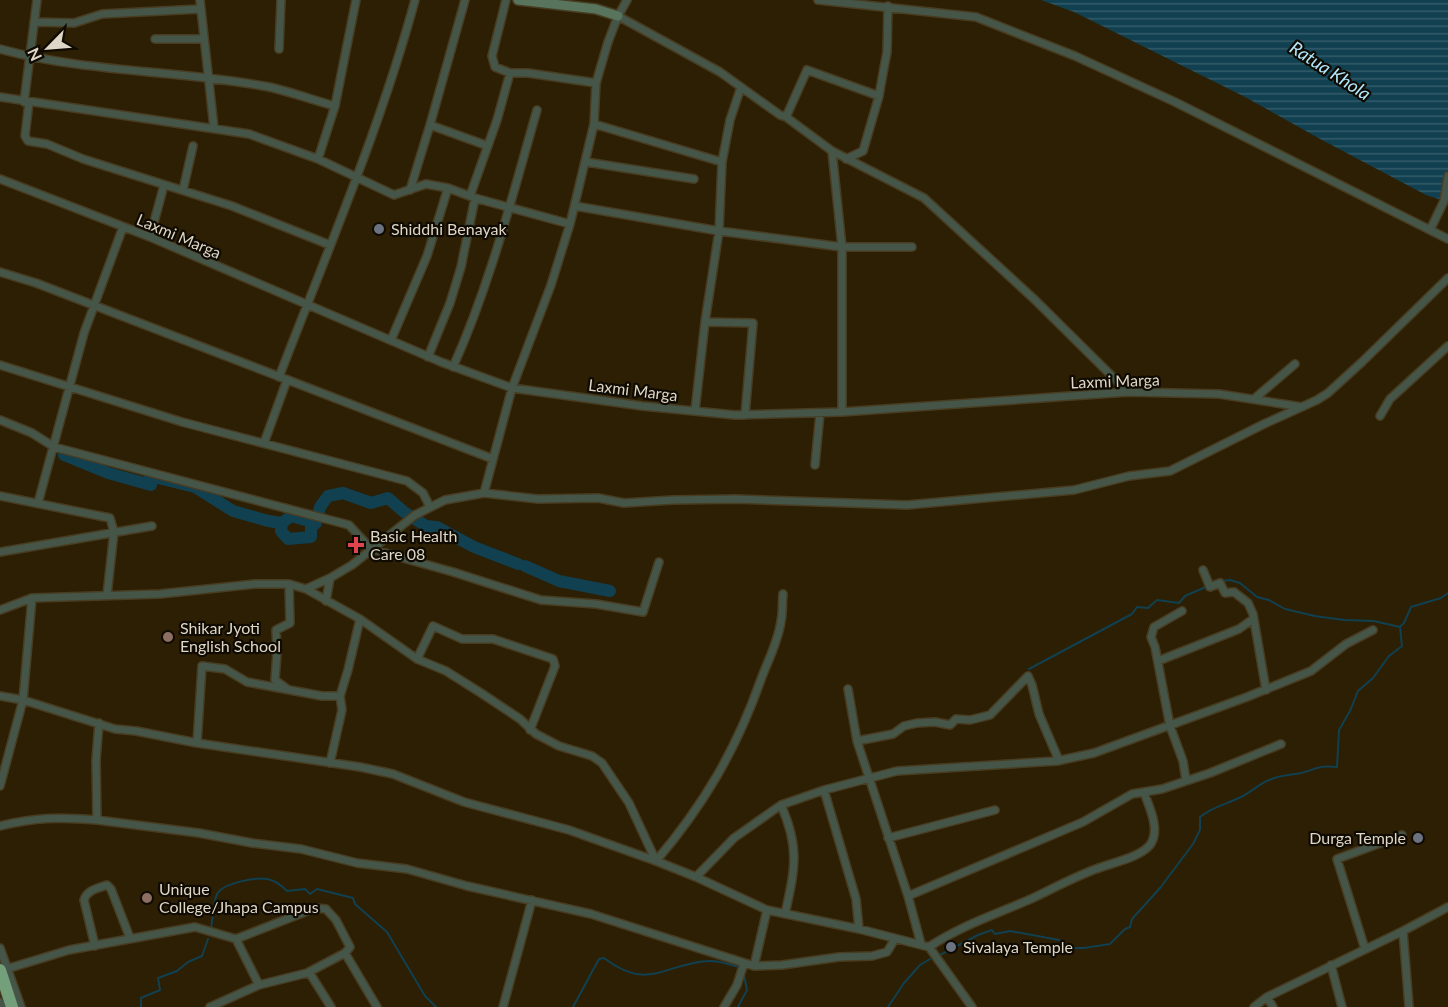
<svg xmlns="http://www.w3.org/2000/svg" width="1448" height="1007" font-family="Lato,sans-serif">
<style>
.water{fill:url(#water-rules)}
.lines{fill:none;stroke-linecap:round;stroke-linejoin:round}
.stream{stroke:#114051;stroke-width:2}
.river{stroke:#114051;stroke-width:12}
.street-casing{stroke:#483c22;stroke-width:10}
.secondary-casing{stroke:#483c22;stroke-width:12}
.highway-casing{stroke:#483c22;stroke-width:15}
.street{stroke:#455648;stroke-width:7}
.secondary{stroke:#58745d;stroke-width:9}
.highway{stroke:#739f7b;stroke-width:12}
.worship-dot{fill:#6b7280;stroke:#0f0a02;stroke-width:2}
.health-dot{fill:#e0444e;stroke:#0f0a02;stroke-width:2}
.education-dot{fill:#8d6e63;stroke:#0f0a02;stroke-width:2}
.labels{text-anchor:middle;stroke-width:4.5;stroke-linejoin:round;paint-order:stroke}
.poi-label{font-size:16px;fill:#ded6c6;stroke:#0f0a02;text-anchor:start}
.street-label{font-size:16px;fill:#ded6c6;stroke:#0f0a02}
.water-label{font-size:18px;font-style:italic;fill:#b2e6fc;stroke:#0f0a02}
</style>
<defs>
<pattern id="water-rules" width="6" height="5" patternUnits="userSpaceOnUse" patternTransform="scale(1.5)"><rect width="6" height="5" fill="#114051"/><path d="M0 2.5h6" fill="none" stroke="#335b69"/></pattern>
</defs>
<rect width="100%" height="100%" fill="#2c1f03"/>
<path class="water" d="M1041 0H1448V202L1426 195 1322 140 1245 97 1074 12Z"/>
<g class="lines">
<path class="stream" d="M1222 581 1230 580 1240 583 1257 597 1269 600 1285 609 1315 616 1344 620 1374 621 1400 627
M1029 669 1132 614 1137 607 1148 608 1157 600 1179 603 1185 596 1208 586
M211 928C213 918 213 903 217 894 223 883 256 877 267 879 275 880 282 886 287 891L305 889 310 894 317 889 353 898 355 904 387 932 425 996 436 1007
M940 955 978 935 992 930 995 934 1010 931 1059 940 1073 948H1084L1110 944 1125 929 1130 927 1132 919 1160 888 1193 844 1200 830V817C1212 807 1227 804 1241 797 1251 792 1259 784 1269 780 1279 775 1291 775 1301 773 1317 769 1319 765 1337 767L1339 730 1350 711 1358 691 1373 678 1389 656 1402 646 1400 627 1404 623 1411 607 1441 598 1448 593
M141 1007V998L160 990 158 978 177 971 188 962 202 956 208 939
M573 1007 599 959 604 958C649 992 663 964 708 961 719 960 729 965 740 967
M738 1007 747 990 744 975
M888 1007 904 983 920 965 930 959"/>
<path class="river" d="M64 455 108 473 151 485 150 476 195 487 233 511 268 521 282 523 291 516 316 523 320 507 328 496 343 493 371 503 388 498 404 512 426 526 437 527 474 547 518 564
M282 523 281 531 288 539 311 537V527L316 523
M525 566 559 581 610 591"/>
<defs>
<path id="street" d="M200 0 214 128
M506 0 492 56 495 67 510 73H528L596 83
M818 0 976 17 1075 56 1175 102 1448 239
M618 16 720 72 780 115 786 117 832 151 924 198 1034 299 1128 392
M34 22 74 23 102 14 200 9
M155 39H203
M0 49C88 73 180 70 269 87 291 92 313 100 335 106
M279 49 281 0
M0 97 249 134 318 159 394 195 426 184 448 188 475 198 570 224
M24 102 37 0
M29 102 25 136 28 141 47 144 83 159 232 206 330 245
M786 117 807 70 879 96
M594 124 722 162
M430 125 488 146
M832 151 842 247V412
M318 159 335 106 356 0
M846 159 863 151 879 96 883 73 887 52 888 6
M586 162 694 179
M0 179 150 237 441 362 512 388 642 406 735 415 842 412 1128 392 1219 394 1302 407
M183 190 193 146
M410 190 430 125 465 0
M470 196 497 120 510 73
M575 206 719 231 842 247H912
M1430 230 1444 201 1448 176
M150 237 164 185
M0 272 36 283 493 459
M705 322 719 231 722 162 730 120 741 87
M391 340 427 256 448 188
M428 357 450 303 461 267 475 198
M0 365 182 422 407 481 423 493 430 507
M453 367C490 285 512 197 537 110
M279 377C327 252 380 129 415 0
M1254 399 1295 364
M695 411 705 322 753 323 745 415
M1380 416 1390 399 1448 346
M0 420 32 433 54 447 349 525 371 549 453 572 541 600 596 604 643 612 659 562
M264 443 287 380
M815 465 820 413
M484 493 512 388 551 285 570 224 594 124 596 83 608 42 618 16 627 0
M0 496 110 518 114 532 107 595
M38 503 84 333 123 227
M0 552 152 526
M1203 570 1210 587 1220 583 1225 593 1234 592 1248 603 1253 614 1266 690
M306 589 360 619 417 659 446 671 481 693 520 719 536 734 559 746 592 756 602 763 629 803 656 861C703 806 736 750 760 682 767 662 778 643 781 621 783 612 782 603 783 594
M326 601 330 578
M0 610 32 598 160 594 255 584H289L306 589 330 578 352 565 415 515 445 500 484 493 538 499 598 498 624 503 673 500 735 499 907 505 1074 490 1129 476 1170 471 1264 424 1317 400 1328 393 1362 362 1448 278
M1182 611 1154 627 1151 637 1155 647 1170 726 1183 761 1186 780
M417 659 433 626 462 639H493L553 659 555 666 530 730
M1158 661 1239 629 1253 619
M286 688 275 680 277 652 276 630 290 623 289 584
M848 689 857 741 908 896 921 944
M0 696 23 700 115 729 136 731 197 743 360 767 393 774 464 802 569 830 656 861 696 877 767 910 859 929 929 947 972 1007
M99 723 96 760 97 820 199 833 252 843 301 849 357 863 407 869 467 886 591 914 754 966 782 965 839 957 872 956 887 952 895 939
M857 741 893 734 904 726 917 723 935 722 950 725 956 719 970 720 990 715 1028 676 1032 685 1039 714 1057 756V761
M197 743 202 666 225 669 247 682 322 696H340
M330 763 342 710 340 696 348 670 360 619
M0 786 23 700 32 598
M824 790 856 899 859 929
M781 805C800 848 795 869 785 914
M0 826C36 817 60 817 97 820
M888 838 995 810
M696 877 734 838 781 805 824 790 897 771 1057 761 1094 753 1247 697 1311 671 1346 644 1373 630
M908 896 1083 822 1132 794 1162 789 1210 773 1281 744
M1403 931 1409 1007
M236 939 315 908 326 909 336 920 350 947 345 953
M95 946 84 900C87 890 98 888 107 885L111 889 130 938
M929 947C962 925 997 914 1033 898 1054 888 1074 877 1096 869 1111 863 1139 858 1150 845 1161 830 1149 807 1144 792
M0 948 21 1007
M1365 949 1337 859 1402 835
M1331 965 1342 1007
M754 966 767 910
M0 971 69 950 195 927 236 939 259 985
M309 972 331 1007
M1267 997 1273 1007
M0 1002 2 1007
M210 1007 259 985 307 973 345 953 377 1007
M503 1007 532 900
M724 1007 737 985 744 963
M1254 1007 1267 997 1403 931 1448 907"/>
<path id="secondary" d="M518 0 596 9 618 16"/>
<path id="highway" d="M0 970 12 1007"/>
</defs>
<use href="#street" class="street-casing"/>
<use href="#secondary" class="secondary-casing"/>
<use href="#highway" class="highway-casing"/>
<use href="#street" class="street"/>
<use href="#secondary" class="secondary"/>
<use href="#highway" class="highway"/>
</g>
<g class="worship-dot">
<circle cx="379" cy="229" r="6"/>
<circle cx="1418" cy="838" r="6"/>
<circle cx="951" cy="947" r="6"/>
</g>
<path class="health-dot" d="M353 536h6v6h6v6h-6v6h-6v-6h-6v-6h6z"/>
<g class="education-dot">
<circle cx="168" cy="637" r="6"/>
<circle cx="147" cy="898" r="6"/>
</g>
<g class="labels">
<g class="poi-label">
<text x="391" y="235">Shiddhi Benayak</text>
<text x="370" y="542">Basic Health<tspan x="370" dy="18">Care 08</tspan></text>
<text x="180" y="634">Shikar Jyoti<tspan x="180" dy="18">English School</tspan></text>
<text x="1406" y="844" text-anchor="end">Durga Temple</text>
<text x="159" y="895">Unique<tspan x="159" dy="18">College/Jhapa Campus</tspan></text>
<text x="963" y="953">Sivalaya Temple</text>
</g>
<g class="street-label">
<text transform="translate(179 236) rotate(23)" y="6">Laxmi Marga</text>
<text transform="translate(1115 381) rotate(-2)" y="6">Laxmi Marga</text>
<text transform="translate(633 390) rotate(7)" y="6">Laxmi Marga</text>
</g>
<g class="water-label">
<text transform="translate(1330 71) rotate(33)" y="6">Ratua Khola</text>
</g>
</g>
<g transform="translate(48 48) rotate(245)" stroke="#0f0a02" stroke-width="4.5" paint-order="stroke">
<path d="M0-4.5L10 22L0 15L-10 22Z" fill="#ded6c6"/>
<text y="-9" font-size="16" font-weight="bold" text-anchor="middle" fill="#ded6c6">N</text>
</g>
</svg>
